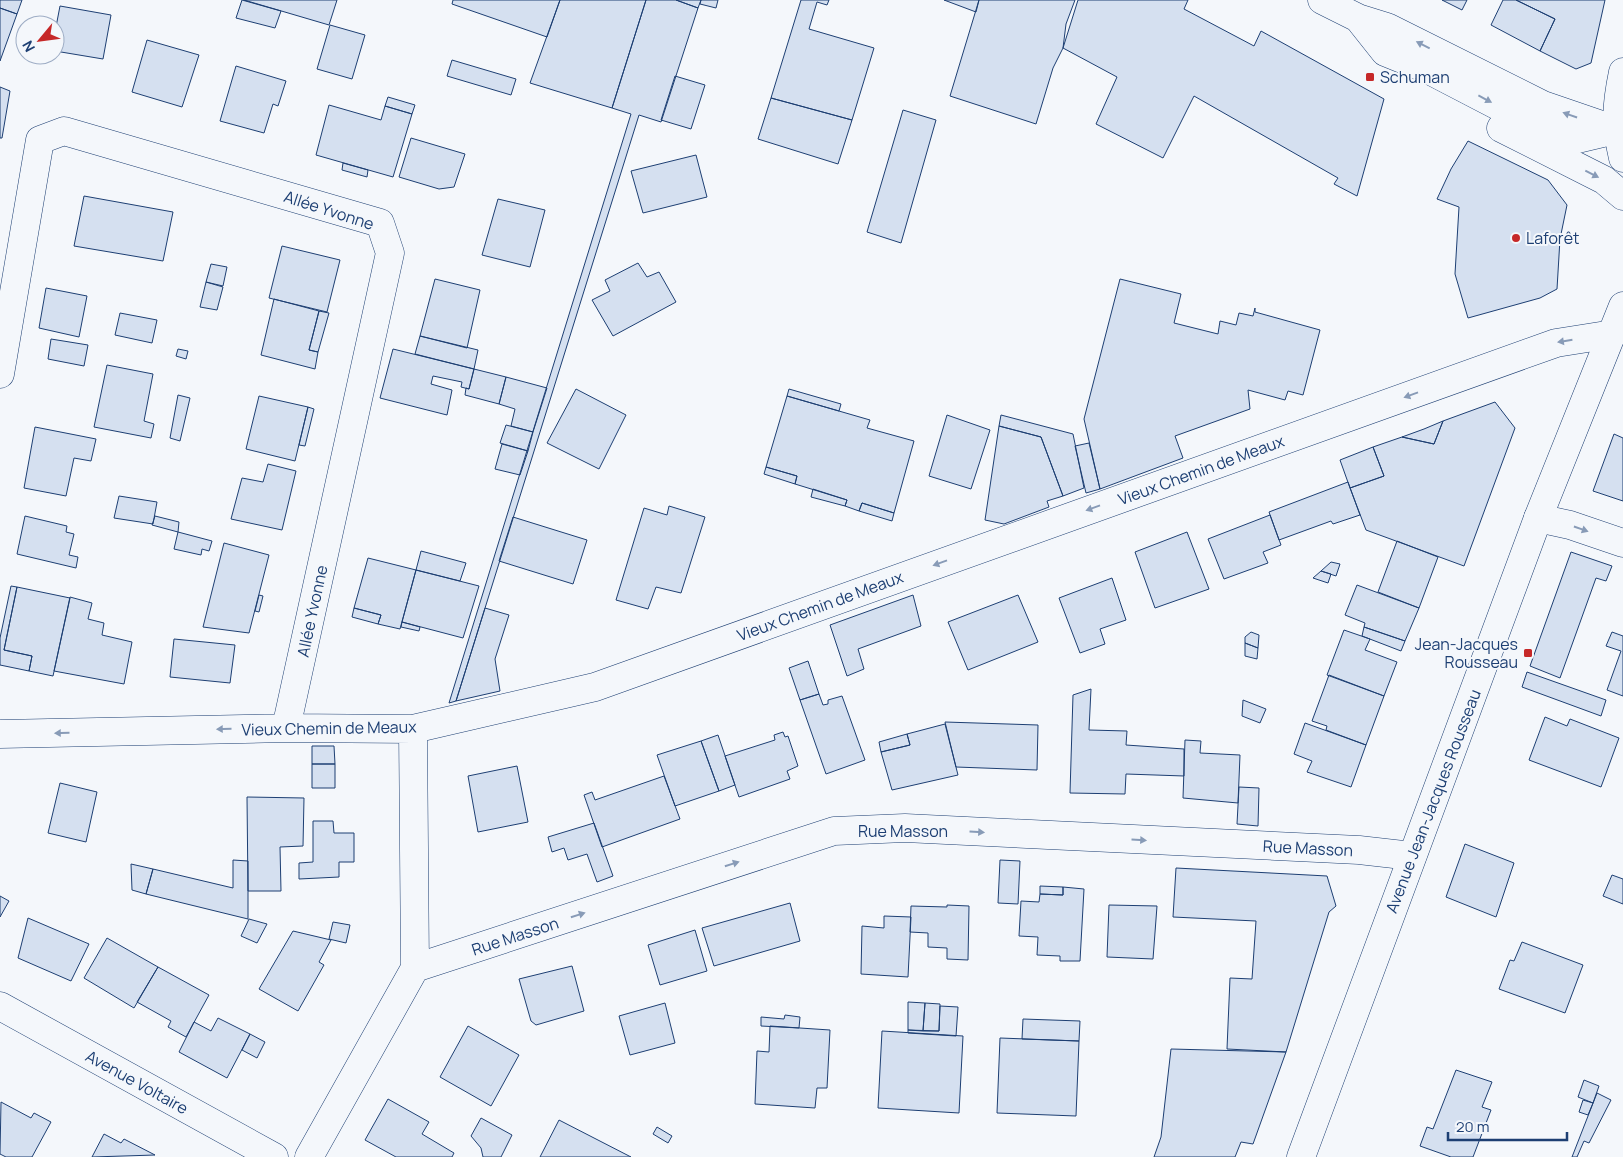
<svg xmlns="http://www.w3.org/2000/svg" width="1623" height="1157" font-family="Manrope,sans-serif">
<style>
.building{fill:#d5e0f0;stroke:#1d3f73}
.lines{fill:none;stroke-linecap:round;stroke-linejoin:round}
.minor-casing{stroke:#1d3f73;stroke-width:29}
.tertiary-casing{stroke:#1d3f73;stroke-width:29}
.minor{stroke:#f4f7fb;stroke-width:28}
.tertiary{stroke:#f4f7fb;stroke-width:28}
.oneway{fill:#889bb7}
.poi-dot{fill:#c62828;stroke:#f4f7fb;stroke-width:2}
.labels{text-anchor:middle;stroke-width:4;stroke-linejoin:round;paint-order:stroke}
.poi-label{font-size:16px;fill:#1d3f73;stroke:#f4f7fb;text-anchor:start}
.street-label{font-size:16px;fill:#1d3f73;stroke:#f4f7fb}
</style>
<rect width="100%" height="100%" fill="#f4f7fb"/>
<path class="building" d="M0 0H22L17 14 0 8Z
M242 0 281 11 275 28 236 18Z
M244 0H337L329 25Z
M453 0H560L547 37 452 4Z
M560 0H646L612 108 530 83Z
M646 0H676L698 8 661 122 639 115 456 701 449 703 631 114 612 108Z
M676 0H701L698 8Z
M701 0H718L716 8 700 4Z
M801 0H829L827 5 817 2 809 29 874 48 852 120 771 98Z
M944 0H979L976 12Z
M979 0H1075L1066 24 1063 48 1053 68 1036 124 950 96Z
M1078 0H1188L1184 9 1254 46 1261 31 1384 99 1357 196 1334 184 1338 178 1194 96 1163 158 1096 124 1117 77 1063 48Z
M1442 0H1467L1462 10Z
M1503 0H1516L1555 19 1540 51 1491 25Z
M1516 0H1605L1591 63 1576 69 1540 51 1555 19Z
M60 6 111 15 103 59 55 51V32Z
M0 8 17 14 0 61Z
M330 25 365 35 352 79 317 69Z
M147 40 199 55 182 107 132 92Z
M452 60 516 79 511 95 447 76Z
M236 66 286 81 278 106 273 104 264 133 220 121Z
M675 76 705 85 691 129 661 120Z
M0 87 10 91 2 138H0Z
M388 97 415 105 412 114 385 106Z
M771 98 852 120 838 164 758 139Z
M329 105 381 120 385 106 412 114 393 177 316 155Z
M903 110 936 120 901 243 867 232Z
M411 138 465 154 454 187 439 189 399 177Z
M1468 141 1548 180 1567 205 1560 239 1557 289 1540 298 1468 318 1455 274 1459 207 1437 199 1451 169Z
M696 155 707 197 643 213 631 171Z
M343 163 368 170 367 177 342 170Z
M84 196 173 212 163 261 74 246Z
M498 199 545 210 530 267 482 255Z
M282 246 340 260 327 312 269 298Z
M638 263 647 277 659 272 676 302 613 336 592 300 610 291 605 280Z
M211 264 227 267 223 286 206 282Z
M435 279 480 290 467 348 420 336Z
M1120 279 1181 294 1174 323 1218 334 1220 321 1236 325 1239 313 1253 316 1255 308V312L1320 330 1303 395 1288 391 1285 400 1248 390 1250 409 1175 436 1183 458 1100 489 1084 419Z
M206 282 223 287 217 310 200 307Z
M46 288 87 296 79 337 39 328Z
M274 299 319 311 309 350 318 352 315 369 261 355Z
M319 311 329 313 318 352 309 350Z
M120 313 157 320 152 343 115 335Z
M420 336 478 350 474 369 415 354Z
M51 339 88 345 84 366 48 359Z
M178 349 188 351 186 359 176 356Z
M393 349 474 369 469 389 461 387 462 382 433 376 431 384 452 390 447 415 380 398Z
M107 365 153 374 144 421 154 424 151 438 94 427Z
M474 369 506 377 499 404 465 395 466 388 469 389Z
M506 377 547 388 533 432 511 426 515 409 499 404Z
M576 389 626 415 599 469 547 443Z
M789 389 841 404 839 411 787 396Z
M178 395 190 398 180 441 170 438Z
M259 396 308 407 295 461 246 449Z
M787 396 870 420 867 428 914 441 894 513 862 503 859 511 845 506 847 500 795 484 797 476 766 467Z
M1495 402 1515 428 1464 566 1366 530 1350 488 1384 476 1373 447 1402 437 1434 444 1443 421Z
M308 407 314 409 305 446 299 445Z
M947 415 990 430 971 489 929 476Z
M1001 415 1073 434 1084 488 1063 496 1041 437 999 426Z
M1443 421 1434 444 1402 437 1424 429Z
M506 425 533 432 528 451 500 443Z
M999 426 1041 437 1063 496 1047 501 1049 507 1004 524 985 520Z
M35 427 96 439 91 461 74 458 66 496 24 488Z
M1614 434 1623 438V501L1593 491Z
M1089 443 1100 489 1086 493 1075 446Z
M502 444 528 451 520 475 495 469Z
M1373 447 1384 476 1350 488 1340 460Z
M268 464 296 471 282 530 231 519 242 478 263 482Z
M766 467 797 476 795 484 764 474Z
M1348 482 1360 515 1333 524 1331 521 1279 540 1269 512Z
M813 489 847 500 845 506 811 497Z
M119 496 157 502 153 524 114 518Z
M862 503 894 513 892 521 859 511Z
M669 506 705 517 681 593 656 587 648 609 616 600 644 508 667 515Z
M1270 515 1281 545 1263 552 1268 563 1224 579 1208 539Z
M25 516 67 526 66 532 74 534 69 555 78 557 76 568 17 554Z
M155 516 179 522 178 532 152 525Z
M513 517 587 540 573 584 499 561Z
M178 532 212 541 209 551 202 549 201 555 174 549Z
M1187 532 1209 589 1155 608 1135 552Z
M1397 541 1438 557 1419 608 1378 592Z
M224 543 269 555 249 633 203 627Z
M421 551 466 563 460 581 416 570Z
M1571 552 1612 566 1606 581 1596 578 1560 678 1530 666Z
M368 558 416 570 400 629 378 624 381 615 354 608Z
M1331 562 1340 564 1336 576 1321 571Z
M416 570 479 586 463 638 402 622Z
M1321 571 1331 574 1328 583 1313 578Z
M1112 578 1126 620 1100 629 1105 644 1080 653 1059 598Z
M1357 585 1419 608 1405 641 1364 627 1365 623 1345 615Z
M11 586 17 587 4 650 32 656 29 671 0 665V638Z
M17 587 70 598 53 676 29 671 32 656 4 650Z
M259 595 263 596 259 612 255 611Z
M913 595 921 626 858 649 864 669 847 676 830 625Z
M1018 595 1038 642 968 670 948 622Z
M70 597 92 603 88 619 104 623 102 635 132 642 124 684 54 671Z
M354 608 381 615 378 624 352 617Z
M485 608 509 615 495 659 500 691 456 701Z
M402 622 420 627 419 631 401 627Z
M1364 627 1405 641 1401 651 1362 636Z
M1344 630 1370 639 1365 650 1397 662 1384 696 1327 675Z
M1251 632 1259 635 1258 648 1245 643V637Z
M1612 632 1623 636V696L1607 690 1621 651 1606 646Z
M174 639 235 645 230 683 170 677Z
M1245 643 1258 648 1257 659 1245 656Z
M808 661 819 694 800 700 789 668Z
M1527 672 1606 700 1601 716 1522 687Z
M1329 675 1384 696 1366 745 1326 730 1327 726 1312 721Z
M1091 689 1089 730 1127 731 1126 745 1184 749V776L1126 774 1125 794 1070 793 1073 695Z
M819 694 823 705 828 704V700L842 696 865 760 826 774 800 700Z
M1243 700 1266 709 1260 723 1242 716Z
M1545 717 1567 726 1570 719 1619 738 1601 787 1529 760Z
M945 722 1038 725 1037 770 956 767Z
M1305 723 1366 745 1351 787 1307 772 1312 761 1294 754Z
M945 724 958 775 892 790 881 752 910 745 907 734Z
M783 732 785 737 788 736 798 766 787 771 790 779 739 797 725 756 775 740 774 735Z
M907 734 910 745 881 752 879 742Z
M718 735 735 785 719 791 701 741Z
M1185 740 1201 741 1200 753 1240 755 1238 803 1183 798Z
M701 741 719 791 675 806 657 755Z
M312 746H334L335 764H312Z
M312 764H335V788H312Z
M517 766 528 822 478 832 468 776Z
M664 776 680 819 602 847 584 795 592 792 595 800Z
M60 783 97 792 86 842 48 833Z
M1239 787 1259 788 1258 826 1237 824Z
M247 797 304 798 303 846 280 847 281 891H248Z
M313 821H333L334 833H354V862H339V877L299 879V863L313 862Z
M594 823 613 876 597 882 587 854 568 860 564 848 552 852 548 837Z
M1465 844 1514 863 1496 917 1446 897Z
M233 860 248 861V919L146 894 153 869 233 888Z
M1000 860 1020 861 1018 904 998 903Z
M131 864 153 869 146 894 132 890Z
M1176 868 1327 876 1336 906 1329 912 1286 1052 1227 1049 1230 978 1252 979 1256 921 1173 917Z
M1612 875 1623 879V904L1603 896Z
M1040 886 1063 887V895L1040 894Z
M1063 887 1084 889 1080 961H1060V956L1037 955 1038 937 1019 936 1021 901 1039 902 1040 894 1063 895Z
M0 896 9 901 0 917Z
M790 903 800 941 714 966 702 928Z
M947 905 969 906 968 960 947 959V948L928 947V933L910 932 911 906 947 907Z
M1109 905 1157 906 1153 959 1107 957Z
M884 916 911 917 908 977 861 974 862 926 884 928Z
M28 918 89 944 71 981 18 958Z
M249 919 267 924 257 943 241 936Z
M333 922 350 925 346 943 329 939Z
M695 930 707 971 660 985 648 945Z
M293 931 331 940 319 962 324 965 298 1011 259 989Z
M107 938 158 967 134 1008 84 978Z
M1522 942 1583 965 1565 1013 1499 989 1510 960 1514 961Z
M572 966 584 1011 536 1025 531 1021 519 979Z
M158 967 209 995 186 1037 168 1027 171 1021 137 1002Z
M908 1002 925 1003 923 1031 908 1030Z
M665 1003 675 1043 630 1055 619 1016Z
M925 1003 940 1004 939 1031H923Z
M940 1006 958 1007 956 1036 908 1033V1030L939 1031Z
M785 1015 800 1017 799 1028 761 1026V1017L784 1019Z
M218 1018 250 1034 227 1078 179 1052 194 1022 211 1031Z
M1023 1019 1080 1021 1079 1041 1022 1039Z
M468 1026 519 1055 491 1106 440 1077Z
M770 1026 830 1030 827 1088H817L815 1108 755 1104 757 1051 769 1052Z
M882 1031 963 1036 959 1113 878 1108Z
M250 1034 265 1042 257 1058 242 1050Z
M1000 1038 1079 1041 1076 1116 997 1113Z
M1171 1049 1286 1052 1253 1144 1241 1142 1235 1157H1154L1161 1137Z
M1456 1070 1492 1082 1482 1107 1491 1110 1473 1157H1451L1420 1146 1427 1127 1433 1129Z
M1584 1080 1599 1086 1593 1103 1578 1097Z
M1597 1093 1611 1100 1589 1143 1584 1141 1577 1157H1572Z
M388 1099 429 1122 422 1134 454 1153 452 1157H396L365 1140Z
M1583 1100 1593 1103 1588 1115 1579 1112Z
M1 1102 31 1118 34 1113 51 1122 32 1157H6L0 1154Z
M481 1118 512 1135 501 1157H483L481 1148 471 1136Z
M559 1120 631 1157H540Z
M657 1127 672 1136 668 1143 653 1134Z
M104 1134 121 1143 124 1139 155 1155 92 1157Z"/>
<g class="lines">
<defs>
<path id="minor" d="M1623 72C1616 106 1615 124 1623 158
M0 374 40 140 64 131 380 223 390 253 286 728
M1538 518 1570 525 1623 543
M0 734 286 728 413 729 595 687 1556 343 1613 334
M415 968 834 831 905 828 1359 850 1412 856
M309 1157 415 968 413 729"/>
<path id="tertiary" d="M1322 0 1358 18 1387 27 1543 105 1616 130 1623 136
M1358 18 1385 52 1427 69 1533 124 1578 139 1616 130
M1501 128 1604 180 1623 196
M0 1006 274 1157
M1301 1157 1538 518 1623 306"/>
</defs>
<use href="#minor" class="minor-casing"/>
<use href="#tertiary" class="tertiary-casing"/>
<use href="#minor" class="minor"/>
<use href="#tertiary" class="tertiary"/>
</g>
<defs><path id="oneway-solid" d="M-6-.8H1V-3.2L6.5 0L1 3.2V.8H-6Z" transform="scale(1.25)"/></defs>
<g class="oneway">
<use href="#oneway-solid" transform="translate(1423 45) rotate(-153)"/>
<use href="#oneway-solid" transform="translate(1485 99) rotate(28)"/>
<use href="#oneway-solid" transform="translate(1570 115) rotate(-161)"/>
<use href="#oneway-solid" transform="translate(1592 174) rotate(27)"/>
<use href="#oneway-solid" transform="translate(1565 341) rotate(171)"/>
<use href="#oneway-solid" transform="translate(1411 395) rotate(160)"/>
<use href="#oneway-solid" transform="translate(1093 508) rotate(160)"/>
<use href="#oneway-solid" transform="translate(1581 529) rotate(19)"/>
<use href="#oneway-solid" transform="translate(940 563) rotate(160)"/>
<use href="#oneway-solid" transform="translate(224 729) rotate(179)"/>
<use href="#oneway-solid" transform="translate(62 733) rotate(179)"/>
<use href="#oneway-solid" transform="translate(977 832) rotate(3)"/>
<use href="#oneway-solid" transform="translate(1139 840) rotate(3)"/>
<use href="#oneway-solid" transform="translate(732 864) rotate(-18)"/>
<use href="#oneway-solid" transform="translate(578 915) rotate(-18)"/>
</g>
<g class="poi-dot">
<rect x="1365" y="72" width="10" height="10" rx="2.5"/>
<circle cx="1516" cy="238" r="5"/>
<rect x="1523" y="648" width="10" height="10" rx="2.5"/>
</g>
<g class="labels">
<g class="poi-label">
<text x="1380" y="83">Schuman</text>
<text x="1526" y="244">Laforêt</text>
<text x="1518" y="650" text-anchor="end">Jean-Jacques<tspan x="1518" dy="18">Rousseau</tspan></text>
</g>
<g class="street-label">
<text transform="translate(329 210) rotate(18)" y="6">Allée Yvonne</text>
<text transform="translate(1201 470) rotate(-20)" y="6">Vieux Chemin de Meaux</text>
<text transform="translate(820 606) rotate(-20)" y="6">Vieux Chemin de Meaux</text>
<text transform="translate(312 611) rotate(-78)" y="6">Allée Yvonne</text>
<text transform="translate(329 728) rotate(-1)" y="6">Vieux Chemin de Meaux</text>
<text transform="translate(1433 801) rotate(-69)" y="6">Avenue Jean-Jacques Rousseau</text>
<text x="903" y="837">Rue Masson</text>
<text transform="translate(1308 848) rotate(3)" y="6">Rue Masson</text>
<text transform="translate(515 936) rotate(-18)" y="6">Rue Masson</text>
<text transform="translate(137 1082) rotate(29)" y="6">Avenue Voltaire</text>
</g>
</g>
<g transform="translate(40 40) rotate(241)"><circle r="24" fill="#f4f7fb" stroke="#9eadc5"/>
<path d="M0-4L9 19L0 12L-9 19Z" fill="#c62828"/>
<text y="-8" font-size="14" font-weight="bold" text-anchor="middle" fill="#1d3f73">N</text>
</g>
<path d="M1448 1132v8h119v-8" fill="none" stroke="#1d3f73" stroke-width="2.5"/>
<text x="1456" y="1132" font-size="15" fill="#1d3f73" stroke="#f4f7fb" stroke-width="4" paint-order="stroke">20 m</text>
</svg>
